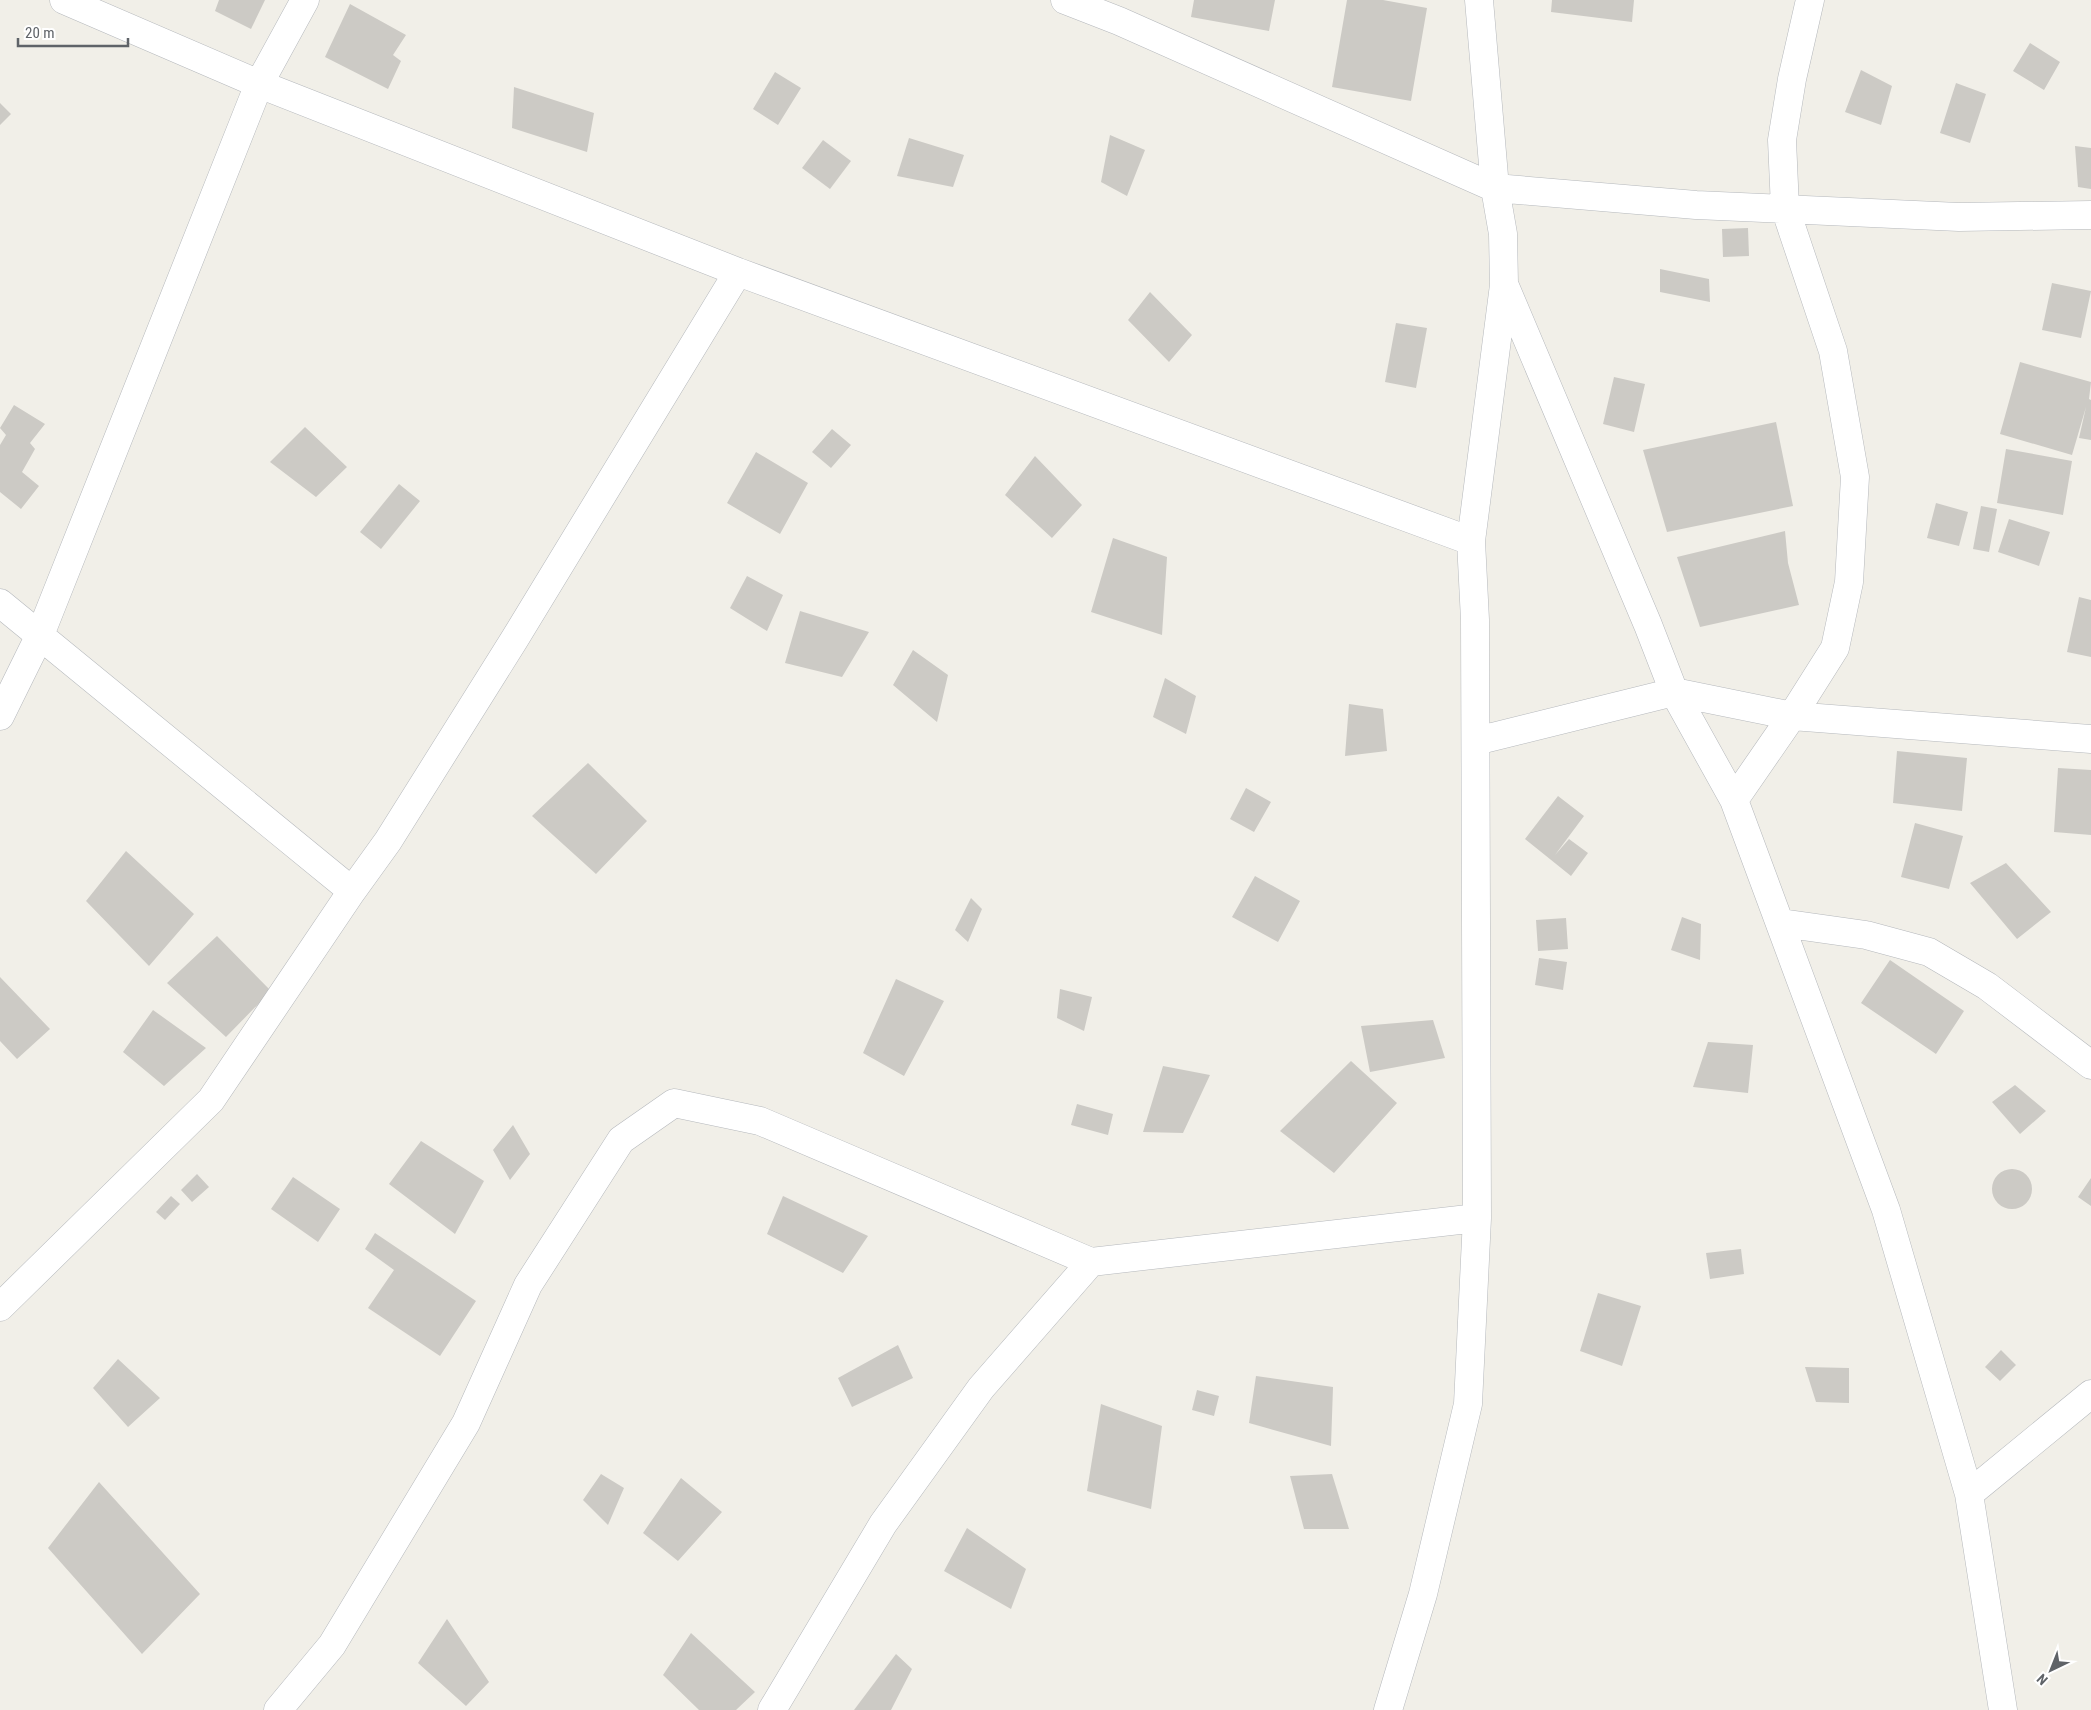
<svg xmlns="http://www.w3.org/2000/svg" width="2091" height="1710" font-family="'Roboto Condensed',sans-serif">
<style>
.building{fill:#cccac5}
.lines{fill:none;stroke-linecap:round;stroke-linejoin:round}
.street-casing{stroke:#b5b8bc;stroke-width:29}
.street{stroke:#fff;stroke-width:28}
</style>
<rect width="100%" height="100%" fill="#f1efe8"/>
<path class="building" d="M219 0H265L251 29 215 11Z
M1194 0H1275L1269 31 1191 17Z
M1347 0H1383L1427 8 1411 101 1332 87Z
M1552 0H1634L1632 22 1551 12Z
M350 4 406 35 393 55 401 61 388 89 325 57Z
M2030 43 2060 62 2044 90 2013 71Z
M1861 70 1892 86 1881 125 1845 112Z
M775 72 801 88 778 125 753 109Z
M1956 83 1986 94 1970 143 1940 133Z
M514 87 594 113 587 152 512 128Z
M0 103 11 114 0 125Z
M1110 135 1145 150 1127 196 1101 182Z
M909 138 964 155 953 187 897 176Z
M823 140 851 161 830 189 802 168Z
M2075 146 2091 148V189L2078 187Z
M1748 228 1749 256 1723 257 1722 229Z
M1660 269 1709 279 1710 302 1660 292Z
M2052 283 2091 291 2081 338 2042 330Z
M1150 292 1192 335 1169 362 1128 320Z
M1396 323 1427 328 1416 388 1385 382Z
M2020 362 2091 382 2089 399 2091 400V440L2079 438 2086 407 2072 455 2000 434Z
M1614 377 1645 384 1634 432 1603 424Z
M14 405 45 424 30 443 35 449 22 472 39 486 21 509 0 492V445L6 435 0 428Z
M1776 422 1793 506 1667 532 1643 450Z
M305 427 347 467 316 497 270 462Z
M832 429 851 445 831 468 812 452Z
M2006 449 2072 461 2063 515 1997 503Z
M756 452 808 483 780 534 727 503Z
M1035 456 1082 505 1052 538 1005 495Z
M399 484 420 501 381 549 360 532Z
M1936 503 1968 512 1959 546 1927 538Z
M1981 506 1997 509 1989 552 1973 549Z
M2009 519 2050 532 2039 566 1998 552Z
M1785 531 1788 563 1799 605 1700 627 1677 557Z
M1113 538 1167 557 1162 635 1091 612Z
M747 576 783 595 767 631 730 608Z
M2079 597 2091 600V657L2067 652Z
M800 611 869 632 842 677 785 663Z
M913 650 948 675 937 722 893 685Z
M1165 678 1196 696 1186 734 1153 717Z
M1349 704 1383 709 1387 751 1345 756Z
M1897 751 1967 758 1962 811 1893 803Z
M588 763 647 821 596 874 532 816Z
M2058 768 2091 770V835L2054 832Z
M1246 788 1271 802 1254 832 1230 819Z
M1558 796 1584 816 1555 855 1569 839 1588 853 1571 876 1525 839Z
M1915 823 1963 836 1949 889 1901 877Z
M126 851 194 914 149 966 86 901Z
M2006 863 2051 912 2017 939 1970 883Z
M1255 876 1300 901 1278 942 1232 917Z
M971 898 982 909 968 942 955 930Z
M1682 917 1701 924 1700 960 1671 950Z
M1566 918 1568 949 1538 951 1536 920Z
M217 936 271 991 226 1037 167 983Z
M1539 958 1567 962 1563 990 1535 985Z
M1890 960 1964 1011 1936 1054 1861 1003Z
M0 977 50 1029 17 1059 0 1041Z
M896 979 944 1001 904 1076 863 1053Z
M1060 989 1092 997 1084 1031 1057 1018Z
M153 1010 206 1048 164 1086 123 1052Z
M1433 1020 1445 1058 1370 1072 1361 1026Z
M1708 1042 1753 1045 1748 1093 1693 1087Z
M1351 1061 1397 1103 1334 1173 1280 1131Z
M1163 1066 1210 1075 1183 1133 1143 1132Z
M2015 1085 2046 1111 2020 1134 1992 1102Z
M1077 1104 1113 1114 1108 1135 1071 1125Z
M513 1125 530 1154 510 1180 493 1150Z
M421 1141 484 1181 455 1234 389 1184Z
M1992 1189a20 20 0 1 1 40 0a20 20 0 1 1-40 0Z
M197 1174 209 1187 192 1202 181 1190Z
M293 1177 340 1209 318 1242 271 1209Z
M2091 1178V1206L2078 1197Z
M171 1196 180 1204 165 1220 156 1212Z
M783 1196 868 1236 843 1273 767 1234Z
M375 1233 476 1301 440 1356 368 1308 394 1270 365 1249Z
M1741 1249 1744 1274 1710 1279 1706 1253Z
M1598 1293 1641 1306 1622 1366 1580 1351Z
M898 1345 913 1378 852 1407 838 1378Z
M2001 1350 2016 1365 2000 1381 1985 1367Z
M118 1359 160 1398 128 1427 93 1388Z
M1805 1367 1849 1368V1403L1816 1402Z
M1256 1376 1333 1387 1331 1446 1249 1423Z
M1197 1390 1219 1396 1214 1416 1192 1410Z
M1101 1404 1162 1426 1151 1509 1087 1491Z
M601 1474 624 1488 608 1525 583 1500Z
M1332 1474 1349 1529H1304L1290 1476Z
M681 1478 722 1512 678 1561 643 1533Z
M99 1482 200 1594 142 1654 48 1548Z
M967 1528 1026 1569 1011 1609 944 1571Z
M447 1619 489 1682 466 1706 418 1663Z
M691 1633 755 1692 736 1710H699L663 1675Z
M896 1654 912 1669 891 1710H854Z"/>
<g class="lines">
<defs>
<path id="street" d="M64 0 259 84 738 272 1471 541
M1065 0 1119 21 1495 188 1696 205 1959 217 2091 215
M1479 0 1495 188 1503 234 1504 284 1648 625 1674 692 1734 800 1886 1210 1969 1494 2003 1710
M0 603 352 891
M0 716 40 635 259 84 305 0
M1476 741 1674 692 1792 716 2091 739
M1734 800 1792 716 1835 648 1849 582 1855 477 1833 351 1785 208 1782 140 1792 79 1810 0
M1781 923 1866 935 1929 952 1987 986 2091 1065
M0 1307 211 1100 352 891 388 841 514 640 738 272
M1969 1494 2091 1394
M278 1710 332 1645 466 1423 528 1285 621 1140 674 1103 760 1121 1091 1262 1477 1218
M772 1710 883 1524 981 1388 1091 1262
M1388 1710 1423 1594 1468 1404 1477 1218 1475 620 1471 541 1504 285"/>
</defs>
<use href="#street" class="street-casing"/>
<use href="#street" class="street"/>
</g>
<g transform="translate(2051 1670) rotate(223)" stroke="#ffffff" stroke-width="4" paint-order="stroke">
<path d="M0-4L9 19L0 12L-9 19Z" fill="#5f6368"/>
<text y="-8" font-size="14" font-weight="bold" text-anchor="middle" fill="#5f6368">N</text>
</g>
<path d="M18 38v8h110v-8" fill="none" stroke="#5f6368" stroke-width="2.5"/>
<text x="25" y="38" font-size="15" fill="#5f6368" stroke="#ffffff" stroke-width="4" paint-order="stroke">20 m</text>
</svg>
